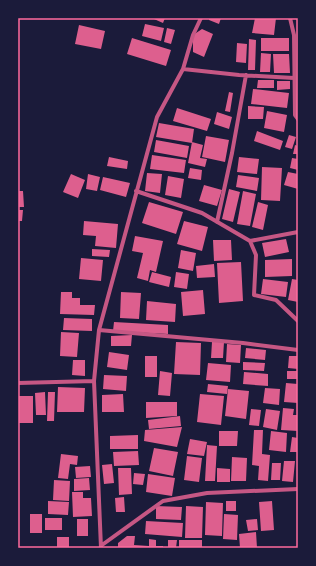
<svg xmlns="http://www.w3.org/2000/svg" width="316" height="566" font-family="'Work Sans',sans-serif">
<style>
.building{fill:#dd5f8e}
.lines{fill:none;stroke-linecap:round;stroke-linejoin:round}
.minor{stroke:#c65784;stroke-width:4}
.neatline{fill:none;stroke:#ff6b9d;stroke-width:1.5}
</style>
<rect width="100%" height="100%" fill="#1b1b3a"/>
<path class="building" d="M154 18H165L163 23 154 19Z
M209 18H221L219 24 209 20Z
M255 18H276L274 35 252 33Z
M145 24 164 28 161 41 142 36Z
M79 25 105 31 101 49 75 44Z
M167 28 175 30 171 44 164 42Z
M202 29 213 34 204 57 193 52V35Z
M132 38 171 50 166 66 127 54Z
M261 38H289V51H261Z
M249 39 256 40 255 70H248Z
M237 43 247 44 246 63 236 62Z
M261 53 271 54 270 72H260Z
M273 54H289L290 73H274Z
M258 80H274V88H257Z
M277 81H290V89L277 90Z
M253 89 289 93 287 108 251 104Z
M229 92 233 93 230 112 225 111Z
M248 106 264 107 263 119H248Z
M177 108 211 119 207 131 173 121Z
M267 111 287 115 284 132 264 128Z
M217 112 232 117 229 129 214 124Z
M159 123 194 129 192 143 156 137Z
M257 131 283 141 280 150 254 141Z
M289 135 296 137 292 149 285 147Z
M206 136 229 140 225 162 202 157Z
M156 140 189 146 187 158 154 152Z
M192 142 203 145 200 158 207 159 205 167 188 163Z
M295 145 298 146V154H293Z
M152 155 186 160 184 173 150 169Z
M109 157 128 161 127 169 107 166Z
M239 157 259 159 257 174 237 172Z
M292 158 298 159V170L290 168Z
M262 167 282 168 280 201 261 200Z
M190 168 202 170 201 180 188 178Z
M288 172 298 174V189L284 185Z
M147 173 162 174 160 193 145 191Z
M71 174 85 180 78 198 63 192Z
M88 174 100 177 97 191 86 189Z
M238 175 259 178 257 191 236 187Z
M168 176 184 179 181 198 165 195Z
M103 177 130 183 126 197 100 190Z
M204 185 222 190 217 206 199 201Z
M229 189 240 192 233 222 222 219Z
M18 191H23L24 207H18Z
M243 191 256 194 250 226 237 224Z
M149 202 183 212 176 234 142 223Z
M258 202 268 205 263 230 252 227Z
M18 210H23L22 221H18Z
M84 221 118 224 116 248 95 246 96 236 83 235Z
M184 221 208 227 202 251 177 244Z
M135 236 163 241 156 272 150 270 148 281 137 278 143 253 132 251Z
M286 239 289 252 265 257 262 243Z
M213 240H231L232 260 214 261Z
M92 249 110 250 109 257 92 256Z
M181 250 196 253 193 271 178 268Z
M81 258 103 260 101 281 79 279Z
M292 259V276L265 277V260Z
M241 262 243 301 219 303 217 263Z
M214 264 215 277 197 278 196 266Z
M152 272 171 277 169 287 149 282Z
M176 272 189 274 187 289 174 287Z
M263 279 288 282 286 297 261 294Z
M292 279 298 280V302L288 300Z
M203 290 205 314 183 316 181 292Z
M61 292H72V298H80V305H95L94 315 60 314Z
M121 292 141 293 139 319 120 318Z
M147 301 176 304 175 322 146 320Z
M64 318 92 319V331L63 330Z
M114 322 168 325V334L113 331Z
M61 332 79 333 77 357 60 356Z
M132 335 131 346H111V336Z
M176 342 201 343 200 375 174 374Z
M212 342H224L223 358H211Z
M227 344 241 345 240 363 226 362Z
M246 348 266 350 265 360 245 358Z
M109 352 129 355 127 370 107 367Z
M145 356H157V377H145Z
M289 356H298V369L288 368Z
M73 360H85V376L72 375Z
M243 362 265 363 264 371 243 370Z
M208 363 231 365 230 382 206 380Z
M160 371 172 373 170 396 158 395Z
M287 371H298V379H287Z
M244 372 268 374V386L243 384Z
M104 375 127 376 126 391 103 389Z
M286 383 298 384V403L284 402Z
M208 384 228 386 227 394 207 392Z
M58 387 85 388 84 412H57Z
M265 388 280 389 279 405 263 403Z
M228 389 249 391 246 419 225 416Z
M45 392 46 415H36L35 393Z
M48 392H55L54 421H47Z
M123 394 124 412H102V395Z
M200 394 224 396 221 425 197 422Z
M18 396H33V423H18Z
M146 402H177V416L146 418Z
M283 408 294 409 293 415H298V431L281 430Z
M251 409 261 410 259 426 249 425Z
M266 409 280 411 277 430 263 427Z
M180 416 181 426 149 429 148 420Z
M182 427 177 447 144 441 145 430Z
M254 430H263L262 454 270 455 268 481 258 480 259 466 252 465Z
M219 431H238L237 446H219Z
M271 431 287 433 286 452 269 450Z
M138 435V449H110V436Z
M292 437 298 438V452H290Z
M190 439 207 442 204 456 187 454Z
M207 445 217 446 215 481H205Z
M154 448 178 452 173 476 149 471Z
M138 451 139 465 114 466 113 452Z
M61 454 78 456 77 465 70 464 68 479 58 478Z
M187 456 202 458 199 482 184 480Z
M232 457 247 458 246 481H231Z
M284 461H295L293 482 282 481Z
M272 463H281L280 480H271Z
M112 464 114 483 104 484 102 465Z
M90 466 91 477 76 478 75 467Z
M118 468H131L132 494 119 495Z
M217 468 230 469V482H217Z
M134 473 145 474 143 485 133 484Z
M148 474 175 478 172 496 146 492Z
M89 478 90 490 74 491V479Z
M54 480 70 481 69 501 53 500Z
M72 492H83V498H91L92 516 73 517Z
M124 497 125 512H116L115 498Z
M48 501 69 502 68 515 48 514Z
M226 501H236V511H226Z
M272 501 274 530 261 531 259 502Z
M206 502 223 503 222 536 205 535Z
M156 506 182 507 181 520 156 519Z
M186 506 203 507 202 538H185Z
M30 514H42V533H30Z
M224 514 238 515 237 540 223 539Z
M45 518H62V530H45Z
M77 519H88V536H77Z
M257 519 258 530 248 531 246 520Z
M146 521 183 523 182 537 145 534Z
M256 532 257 548H240L239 534Z
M127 536H135L134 545 149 546V539L156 540V546H163V548H118V543Z
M57 537H69V548H57Z
M168 540H177L176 548H168Z
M179 540H202V548H179Z"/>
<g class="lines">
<path class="minor" d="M290 18 294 35 295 115 298 119
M183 69 239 75 294 78
M136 191 202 213 250 241 256 255 254 295 276 300 298 321
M217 222 232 153 246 75
M250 241 298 232
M99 330 243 343 298 350
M18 383 94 381
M102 545 163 501 207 493 298 489
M101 548 94 381 99 330 157 117 183 69 193 35 201 18"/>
</g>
<rect width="316" height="566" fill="none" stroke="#1b1b3a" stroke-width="38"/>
<rect x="19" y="19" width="278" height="528" class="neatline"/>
</svg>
